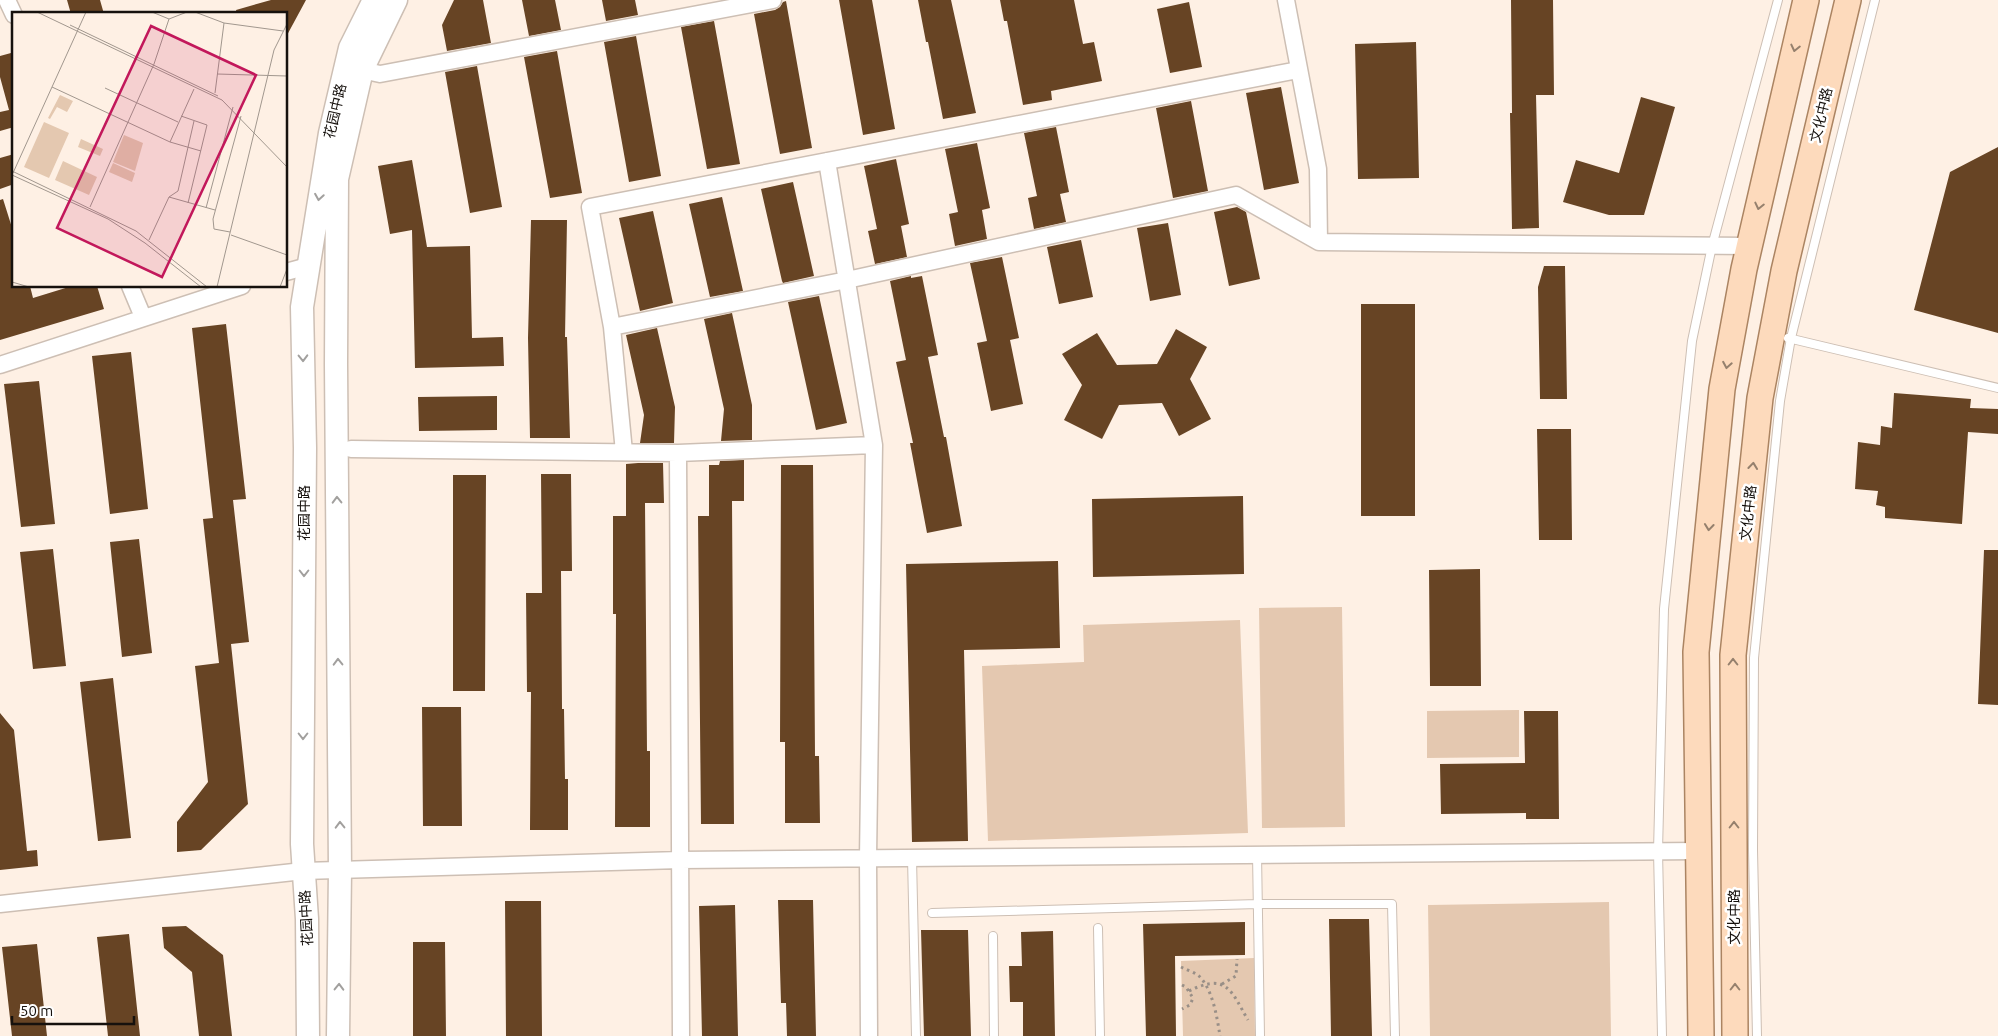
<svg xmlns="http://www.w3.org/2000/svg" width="1998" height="1036" font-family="Ubuntu,'Noto Sans SC',sans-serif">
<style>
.green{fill:#e4c8b0}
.building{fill:#674424}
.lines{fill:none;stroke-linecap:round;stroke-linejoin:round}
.service-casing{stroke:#cdbfb4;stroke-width:10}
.minor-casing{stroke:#cdbfb4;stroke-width:19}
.secondary-casing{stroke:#cdbfb4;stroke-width:25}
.primary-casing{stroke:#ab8462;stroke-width:28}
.path{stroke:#998f87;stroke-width:3;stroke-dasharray:2.5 4;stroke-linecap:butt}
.service{stroke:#fff;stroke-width:8}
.minor{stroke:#fff;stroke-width:16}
.secondary{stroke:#fff;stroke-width:22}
.primary{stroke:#fddabc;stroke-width:25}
.oneway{stroke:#95806d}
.oneway2{stroke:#a2a09e}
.labels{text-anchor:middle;stroke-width:5;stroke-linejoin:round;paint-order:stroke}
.street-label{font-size:14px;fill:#16110d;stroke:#fff}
.inset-road{fill:none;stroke:#a1978e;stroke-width:1}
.view{fill:#c2185b;fill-opacity:0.15;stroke:#c2185b;stroke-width:2.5}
.inset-edge{fill:none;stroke:#16110d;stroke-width:2.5}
</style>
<rect width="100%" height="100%" fill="#fef0e4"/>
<path class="green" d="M1342 607 1345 827 1262 828 1259 608Z
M1240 620 1248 833 988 841 982 666 1084 662 1083 625Z
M1519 710V757L1427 758V711Z
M1609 902 1611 1036H1430L1428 905Z
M1254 958 1255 1036H1183L1181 961Z"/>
<path class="building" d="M67 0H100L104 14H71Z
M271 0H306L286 37V14H237L236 10Z
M454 0H483L491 43 447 51 442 25Z
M522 0H555L561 30 529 36Z
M602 0H635L638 15 606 21Z
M839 0H872L895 129 863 135Z
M918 0H951L976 113 943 119 928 42H926Z
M1000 0H1074L1083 44 1094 42 1102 81 1051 91 1052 100 1023 105 1007 21H1004Z
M1511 0H1553L1554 95H1536L1539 228 1512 229 1510 113H1512Z
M786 1 812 148 780 154 754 14 775 10 780 7 783 2Z
M1189 2 1202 67 1170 73 1157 9Z
M714 21 740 164 707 169 681 27Z
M636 36 661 176 629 182 604 42Z
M1416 42 1419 178 1358 179 1355 44Z
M557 51 582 193 550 198 524 57Z
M11 53 14 62V127L0 131V112L9 110 0 77V56Z
M477 66 502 207 470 213 445 72Z
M1281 87 1299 183 1264 190 1246 93Z
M1641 97 1675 107 1644 215H1609L1563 202 1576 160 1619 173Z
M1191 101 1208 191 1173 198 1156 108Z
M1056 127 1069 192 1060 194 1066 222 1034 229 1028 198 1037 196 1024 133Z
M977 143 990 208 982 210 987 239 955 246 949 214 958 212 945 149Z
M1998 147V333L1914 310 1950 172Z
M14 154V184L0 189V158Z
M896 159 909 224 901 226 907 257 875 264 868 231 877 229 864 166Z
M412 160 427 247 470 246 472 338 503 337 504 366 415 368 412 230 390 234 378 166Z
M793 182 814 276 783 283 782 281 761 189Z
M722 197 743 291 710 297 689 204Z
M3 199 14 234V286H30L33 298 72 286H97L104 309 0 340V200Z
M1237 207 1246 212 1260 279 1229 286 1214 212Z
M653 211 673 303 640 311 619 218Z
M531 220H567L565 337H567L570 438H530L528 338Z
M1168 223 1181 295 1150 301 1137 228Z
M1081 240 1093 297 1059 304 1047 247Z
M1002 257 1019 338 1010 340 1023 404 991 411 977 343 987 341 970 263Z
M1544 266H1565L1567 399H1540L1538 287Z
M911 276V278L922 276 938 355 928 357 944 437H946L962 526 927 533 910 443H913L896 362 906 360 890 281Z
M819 296 847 423 816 430 788 302Z
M1361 304H1415V516H1361Z
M732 313 752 405V440L721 441 724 409 704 319Z
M226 324 246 499 233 500 249 642 231 644 248 804 201 850 177 852V822L208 782 195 666 219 663 203 519 213 518 192 328Z
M657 328 675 407 674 443H640L644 415 626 335Z
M1176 329 1207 347 1190 379 1211 419 1179 436 1162 403 1119 405 1102 439 1064 420 1082 385 1062 354 1097 333 1117 365 1157 364Z
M131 352 148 509 110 514 92 356Z
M39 381 55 524 21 527 4 384Z
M1894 393 1971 399 1970 408 1998 409V434L1968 432 1962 524 1885 518V507L1876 505 1878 491 1855 489 1858 442 1880 445 1881 426 1892 428Z
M497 396V430L419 431 418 397Z
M1537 429H1571L1572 540H1539Z
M744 460V501H732L734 824H701L698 516H709V465H719L720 461Z
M638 463H663L664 503H645L647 751H650V827H615L616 614H613V516H626V464Z
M781 465H813L815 756H819L820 823H785V742H780Z
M541 474H571L572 571H561L562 709H564L565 779H568V830H530L531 692H527L526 593H542Z
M453 475H486L485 691H453Z
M1243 496 1244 574 1093 577 1092 499Z
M139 539 152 653 122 657 110 542Z
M53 549 66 666 33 669 20 552Z
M1984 550H1998V705L1978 704Z
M1058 561 1060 648 964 650 968 841 912 842 906 564Z
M1480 569 1481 686H1430L1429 570Z
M113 678 131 838 98 841 80 682Z
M422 707H461L462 826H423Z
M1524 711H1558L1559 819H1526V813L1441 814 1440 764 1525 763Z
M0 713 14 730 27 851 37 850 38 866 0 870Z
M778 900H813L816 1036H787L786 1003H781Z
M505 901H541L542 1036H506Z
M735 905 738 1036H702L699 906Z
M1329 919H1369L1372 1036H1331Z
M1245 922V955L1175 956 1176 1036H1146L1143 924Z
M186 926 223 955 232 1036H199L192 972 164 948 162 927Z
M921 930H968L971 1036H924Z
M1053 931 1055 1036H1023V1002H1010L1009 966H1022L1021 932Z
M129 934 140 1036H108L97 937Z
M413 942H445L446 1036H413Z
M37 944 47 1036H12L2 947Z"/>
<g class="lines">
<defs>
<path id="service" d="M1788 338 1998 388
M1257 854 1260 1036
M912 858 916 1036
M932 913 1258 904H1392L1395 1036
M1098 928 1100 1036
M993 936 994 1036
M1662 1036 1658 851 1664 609 1692 341 1712 246 1778 0
M1757 1036 1753 850 1754 658 1780 401 1791 338 1875 0"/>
<path id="minor" d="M7 0 14 15
M1286 0 1318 169 1319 242
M352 68 380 74 773 0
M827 161 874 445 868 858 869 1036
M286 272 308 266
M130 286 143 317
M612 327 847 280 1236 195 1319 242 1749 246
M0 365 242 286
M351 449 678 453 874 445
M624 452 612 327 590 207 1298 70
M678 453 681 1036
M0 904 303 871 680 860 1699 851"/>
<path id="secondary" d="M308 1036 307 919 302 844 305 448 302 307 330 133 350 48 374 0
M338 1036 340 870 336 364 337 179 362 70 396 0"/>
<path id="primary" d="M1701 1036 1696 652 1722 389 1744 269 1806 0
M1735 1036 1733 655 1760 398 1784 271 1848 0"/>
</defs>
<use href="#service" class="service-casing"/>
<use href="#minor" class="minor-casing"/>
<use href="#secondary" class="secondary-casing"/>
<use href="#primary" class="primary-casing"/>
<path class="path" d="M1181 967C1187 970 1194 972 1199 976 1213 990 1217 1017 1220 1036
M1222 984 1236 976 1237 959
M1182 985 1186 987 1193 998 1190 1005 1182 1009
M1189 991C1227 972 1231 991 1248 1020"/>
<use href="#service" class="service"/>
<use href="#minor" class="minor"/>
<use href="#secondary" class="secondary"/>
<use href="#primary" class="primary"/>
</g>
<defs><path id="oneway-chevron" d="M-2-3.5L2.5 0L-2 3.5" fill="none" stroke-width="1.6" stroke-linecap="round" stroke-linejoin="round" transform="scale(1.25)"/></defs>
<g class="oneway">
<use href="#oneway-chevron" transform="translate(1795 48) rotate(103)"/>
<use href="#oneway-chevron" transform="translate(1759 206) rotate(103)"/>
<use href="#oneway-chevron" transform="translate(1727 365) rotate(100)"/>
<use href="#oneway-chevron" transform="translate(1753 466) rotate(-84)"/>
<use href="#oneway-chevron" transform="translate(1709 527) rotate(96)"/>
<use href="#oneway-chevron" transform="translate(1733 662) rotate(-90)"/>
<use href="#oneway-chevron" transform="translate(1734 825) rotate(-90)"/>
<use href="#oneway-chevron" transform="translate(1735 987) rotate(-90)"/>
</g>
<g class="oneway2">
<use href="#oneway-chevron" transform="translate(319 197) rotate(99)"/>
<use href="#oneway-chevron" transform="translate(303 358) rotate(89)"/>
<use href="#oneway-chevron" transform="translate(337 500) rotate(-91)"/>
<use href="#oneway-chevron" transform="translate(304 573) rotate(90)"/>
<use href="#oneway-chevron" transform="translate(338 662) rotate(-91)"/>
<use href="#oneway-chevron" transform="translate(303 736) rotate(90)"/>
<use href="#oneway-chevron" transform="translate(340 825) rotate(-91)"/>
<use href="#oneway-chevron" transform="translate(339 987) rotate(-89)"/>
</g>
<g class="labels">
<g class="street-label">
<text transform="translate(335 111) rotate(-77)" y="5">花园中路</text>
<text transform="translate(1821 115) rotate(-77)" y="5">文化中路</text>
<text transform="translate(304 513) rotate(-90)" y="5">花园中路</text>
<text transform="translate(1748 513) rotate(-84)" y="5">文化中路</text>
<text transform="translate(1734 917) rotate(-90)" y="5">文化中路</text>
<text transform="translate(306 918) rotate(-93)" y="5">花园中路</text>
</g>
</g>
<g transform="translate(12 12)">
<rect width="275" height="275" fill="#fef0e4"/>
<path d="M48 83 61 89 55 100 45 95 38 107 36 106ZM32 110 57 121 37 166 12 155ZM112 123 131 131 123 159 101 150ZM69 127 91 137 88 144 66 135ZM51 149 85 165 77 183 43 168ZM101 151 123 161 120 170 97 160Z" fill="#e4c8b0"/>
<path class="inset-road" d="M25 0 210 88 275 155M140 0 157 7M183 0 212 11M58 13 206 84M205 62 275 64M40 75 158 130 189 139M93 76 166 110M203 81 212 11 271 19M169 104 195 113 176 191M158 130 182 77M0 159 124 219 195 275M1 161 74 0M0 163 96 207 133 231 189 275M157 185 203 198M78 195 142 52 157 7 175 0M194 196 221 95M218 220 202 217 201 207 229 104M219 223 275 243M137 228 157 185 166 179 182 109M0 270 17 275M205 275 262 38 275 12M268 275 275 257"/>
<path class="view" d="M139 14 244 63 150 265 45 216Z"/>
<rect width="275" height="275" class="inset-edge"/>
</g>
<path d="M12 1016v8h122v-8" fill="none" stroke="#16110d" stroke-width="2.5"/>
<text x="20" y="1016" font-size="15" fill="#16110d" stroke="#ffffff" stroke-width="4" paint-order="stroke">50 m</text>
</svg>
